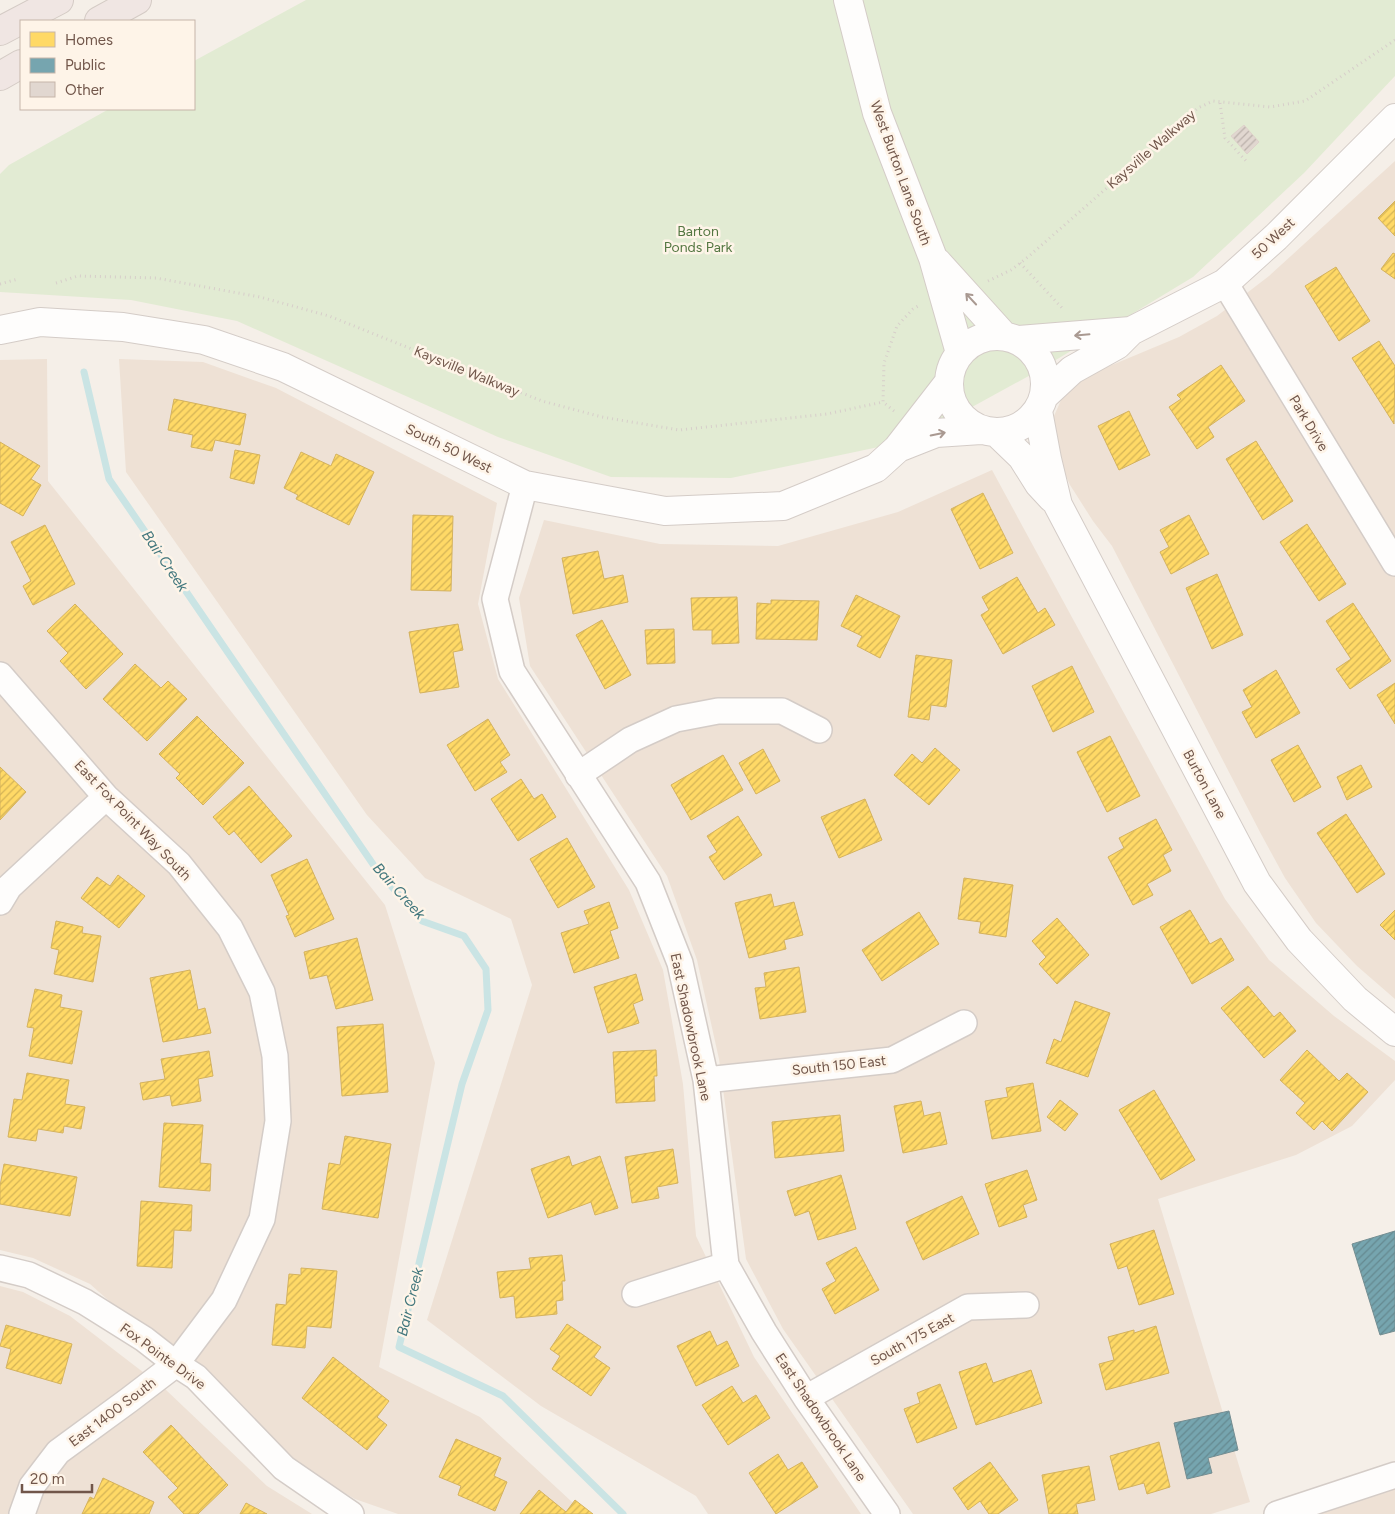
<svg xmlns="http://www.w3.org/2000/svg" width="1395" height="1514" font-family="Figtree,sans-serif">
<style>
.residential{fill:#eee1d5}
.green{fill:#e2ebd3}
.homes{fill:url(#homes-hatch);stroke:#d4b25e}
.public{fill:url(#public-hatch);stroke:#748d91}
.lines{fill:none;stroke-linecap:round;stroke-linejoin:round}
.stream{stroke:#cae4e4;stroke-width:7}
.building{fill:url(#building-hatch);stroke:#ded2ca}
.minor-casing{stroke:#d4ccc7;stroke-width:28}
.tertiary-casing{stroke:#d4ccc7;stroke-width:30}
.motorway-casing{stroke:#d4cbc5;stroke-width:30}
.path{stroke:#d7ceca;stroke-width:3;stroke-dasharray:1 4;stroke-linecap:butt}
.minor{stroke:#fefdfc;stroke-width:25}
.tertiary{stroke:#fefdfc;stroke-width:28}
.motorway{stroke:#f0e6e3;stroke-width:28}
.oneway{stroke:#a99991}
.labels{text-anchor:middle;stroke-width:5;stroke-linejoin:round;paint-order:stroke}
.street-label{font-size:14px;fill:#71564a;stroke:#fef4e8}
.park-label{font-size:14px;fill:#547742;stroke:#fef4e8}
.water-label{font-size:15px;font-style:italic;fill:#42777d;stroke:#fef4e8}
</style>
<defs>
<pattern id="homes-hatch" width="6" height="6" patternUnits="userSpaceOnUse" patternTransform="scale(1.25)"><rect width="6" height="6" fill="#ffd966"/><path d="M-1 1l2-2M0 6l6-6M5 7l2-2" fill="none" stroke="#d3b356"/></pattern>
<pattern id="public-hatch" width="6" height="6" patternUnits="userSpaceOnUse" patternTransform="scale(1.25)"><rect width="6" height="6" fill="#76a5af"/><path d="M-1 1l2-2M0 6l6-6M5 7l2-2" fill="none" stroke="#658990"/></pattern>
<pattern id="building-hatch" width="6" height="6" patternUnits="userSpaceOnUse" patternTransform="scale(1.25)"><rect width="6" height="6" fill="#e1d7d0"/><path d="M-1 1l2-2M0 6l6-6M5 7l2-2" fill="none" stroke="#bbb1ab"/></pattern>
</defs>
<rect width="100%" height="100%" fill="#f5efe8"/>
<path class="residential" d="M1395 161V999L1357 966 1316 923 1285 878 1261 834 1112 546 1093 521 1070 485 1058 458 1052 438 1054 416 1062 398 1077 381 1088 375 1179 337 1217 316 1269 276Z
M47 359 48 481 385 905 435 1063 379 1367 480 1417 585 1514H398L355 1499 290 1461 90 1284 33 1258 0 1250V360Z
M119 359 203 362 276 388 497 503 478 604 498 679 629 890 663 970 683 1084 696 1236 754 1357 861 1514H708L696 1496 541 1406 427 1320 532 985 511 919 425 878 367 815 126 472Z
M992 470 1225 899 1269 960 1334 1016 1395 1061V1080L1352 1126 1296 1155 1158 1199 1250 1502 1211 1514H913L783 1329 746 1259 719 1059 697 960 667 876 530 666 519 598 544 520 660 544 778 546 898 512Z
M0 1286 23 1292 70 1316 165 1389 267 1486 312 1514H0Z
M1395 1478V1514H1284Z"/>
<path class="green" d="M306 0H1395V76L1304 173 1193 277 1036 372 912 440 731 478 611 477 498 437 237 321 131 300 0 292V174L9 165 109 109H194V61Z"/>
<path class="homes" d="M1395 201V236L1378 218Z
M1393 253 1395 254V279L1381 269Z
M1336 267 1370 321 1339 341 1305 286Z
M1379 341 1395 366 1394 424 1352 358Z
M1221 365 1245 401 1208 427 1214 437 1197 449 1169 407 1181 399 1177 395Z
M174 399 246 414 240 445 215 440 212 451 191 447 193 435 168 430Z
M1129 411 1150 455 1119 470 1098 426Z
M1256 441 1293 501 1263 520 1226 459Z
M0 442 40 466 31 479 41 485 23 516 0 503Z
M235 450 260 455 254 484 230 478Z
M301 452 331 466 336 454 374 472 349 525 296 499 298 495 284 488Z
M983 493 1013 553 980 569 951 509Z
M413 515 453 516 451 591 411 590Z
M1189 515 1209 554 1171 574 1160 552 1169 547 1160 530Z
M1307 524 1346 584 1319 601 1280 542Z
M45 525 75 584 33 605 23 586 31 581 11 542Z
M598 551 604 579 623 575 628 602 573 614 562 558Z
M1217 574 1243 635 1212 649 1186 588Z
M1017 577 1038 613 1045 608 1055 625 1003 654 981 615 989 610 982 597Z
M856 595 900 616 880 658 857 646 862 636 841 626Z
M737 597 739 643 712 644V630H693L691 598Z
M771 600 819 601 817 640 756 639 757 603 771 604Z
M1353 603 1391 661 1350 689 1336 669 1351 659 1326 621Z
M75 604 123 654 86 689 60 661 68 653 47 631Z
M602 620 631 675 605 689 576 635Z
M458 624 463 650 453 652 459 687 420 693 409 632Z
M674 629 675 663 647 664 645 630Z
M916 655 952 660 946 707 931 705 929 720 908 717Z
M135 664 161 688 168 681 187 699 147 741 103 699Z
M1072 666 1094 712 1053 732 1032 686Z
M1276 670 1300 713 1256 738 1242 712 1252 707 1243 690Z
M1395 683V724L1377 695Z
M197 716 244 763 203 805 176 778 180 774 159 754Z
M488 719 510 755 500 762 507 772 475 791 447 745Z
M1110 736 1140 796 1107 812 1077 752Z
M1298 745 1321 787 1294 802 1271 760Z
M935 748 960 770 929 805 894 775 912 754 922 763Z
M763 749 780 781 756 794 739 763Z
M723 755 743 790 691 820 671 785Z
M1361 765 1372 787 1347 800 1337 777Z
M0 767 26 792 0 820Z
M521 779 534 799 542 794 556 817 518 841 491 799Z
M249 786 292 836 261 863 234 831 229 835 213 817Z
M865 799 882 840 839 858 821 817Z
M1346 814 1385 874 1357 893 1317 833Z
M738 816 762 855 724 880 709 857 717 852 707 836Z
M1156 819 1172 850 1163 855 1171 871 1147 884 1153 895 1133 905 1108 857 1124 848 1119 838Z
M567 838 595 887 558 908 530 859Z
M307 859 334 919 295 937 286 916 289 915 271 875Z
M118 875 145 896 119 928 81 898 97 877 110 886Z
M964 878 1013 885 1006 937 979 933 981 922 958 919Z
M771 894 774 907 794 902 803 935 784 940 786 949 749 958 735 903Z
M609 902 618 928 610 931 619 958 574 973 561 933 589 924 584 911Z
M1190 910 1210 944 1221 938 1234 960 1192 984 1160 927Z
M1395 910V940L1380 925Z
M919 912 939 944 882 981 862 950Z
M1057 918 1089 955 1057 984 1039 964 1046 957 1032 941Z
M56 921 83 927 82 933 101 936 93 982 54 974 59 950 51 948Z
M357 938 373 1000 336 1009 327 975 310 979 304 952Z
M799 967 806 1012 760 1019 755 988 766 987 764 973Z
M190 970 198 1010 205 1008 211 1033 163 1042 150 978Z
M636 974 643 1000 633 1004 639 1023 608 1033 594 987Z
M1248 986 1274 1017 1280 1012 1296 1031 1264 1058 1221 1008Z
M35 989 62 995 60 1007 82 1011 72 1064 29 1056 34 1028 27 1027Z
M1075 1001 1110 1013 1088 1077 1046 1063 1054 1039 1061 1042Z
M383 1024 388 1092 342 1096 337 1027Z
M656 1050 657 1076H654L655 1101 616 1103 613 1052Z
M1307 1050 1339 1081 1347 1073 1368 1092 1332 1131 1322 1121 1314 1130 1296 1113 1305 1103 1280 1080Z
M209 1051 213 1076 198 1079 201 1101 172 1106 170 1095 143 1100 140 1083 165 1079 161 1059Z
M27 1073 69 1080 65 1104 85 1107 81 1129 64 1126 63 1133 38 1129 36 1141 8 1137 14 1099 22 1100Z
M1033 1083 1041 1131 992 1139 985 1101 1008 1097 1006 1088Z
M1154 1090 1195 1160 1161 1180 1119 1110Z
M1060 1100 1078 1114 1065 1131 1047 1117Z
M921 1101 924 1116 940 1112 947 1144 903 1153 894 1106Z
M840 1115 844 1151 775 1158 772 1122Z
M164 1123 203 1125 200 1163 211 1164 210 1191 159 1187Z
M345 1136 391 1144 378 1218 322 1209 329 1163 340 1165Z
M673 1149 678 1183 657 1187 659 1198 632 1203 625 1157Z
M569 1156 572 1166 600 1156 618 1208 595 1215 591 1202 548 1218 531 1169Z
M4 1164 77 1177 70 1216 0 1204V1186Z
M1027 1170 1037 1200 1023 1205 1027 1217 999 1227 985 1184Z
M841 1175 856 1229 818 1240 809 1211 795 1216 787 1191Z
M962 1196 979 1234 923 1260 906 1222Z
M141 1201 192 1205 191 1231 174 1230 172 1268 137 1266Z
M1154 1230 1174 1294 1139 1305 1127 1266 1118 1269 1110 1244Z
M856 1247 879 1290 835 1314 822 1289 836 1281 826 1263Z
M562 1255 565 1281H562L563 1300 556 1301 557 1314 516 1318 514 1296 500 1298 497 1272 531 1269 529 1258Z
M301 1268 337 1271 331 1328 307 1326 305 1348 272 1345 276 1304 286 1305 289 1274 301 1275Z
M567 1324 601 1347 594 1357 610 1368 591 1396 552 1369 560 1356 550 1349Z
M6 1325 72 1344 61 1384 6 1368 11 1349 0 1346Z
M1156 1326 1169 1373 1106 1390 1099 1364 1114 1360 1108 1337 1134 1330V1333Z
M710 1331 717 1346 727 1341 739 1366 696 1386 677 1346Z
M333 1357 389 1401 377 1417 387 1425 367 1450 302 1398Z
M986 1363 993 1383 1031 1370 1042 1403 976 1425 959 1372Z
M940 1384 957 1428 917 1443 904 1409 920 1403 917 1393Z
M732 1386 743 1403 756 1395 770 1418 728 1445 702 1405Z
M171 1425 228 1485 198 1514H184L168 1497 178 1488 143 1452Z
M456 1439 501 1458 494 1476 507 1482 495 1511 458 1495 461 1486 439 1477Z
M1159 1442 1170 1487 1147 1494 1144 1483 1119 1490 1110 1456Z
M778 1454 788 1470 802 1462 818 1487 776 1514 749 1473Z
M990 1462 1018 1500 998 1514H989L980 1501 968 1510 953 1488Z
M1089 1466 1095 1500 1076 1504 1078 1514H1049L1042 1475Z
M103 1478 154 1502 149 1514H82L90 1497 94 1499Z
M539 1490 566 1512 575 1500 593 1514H520Z
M246 1503 267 1514H240Z"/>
<path class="public" d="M1395 1231V1331L1380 1335 1352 1244Z
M1229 1411 1238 1450 1208 1458 1212 1473 1187 1479 1174 1423Z"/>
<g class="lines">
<path class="stream" d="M84 372 109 479 377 870 422 921 464 936 486 969 488 1010 462 1084 399 1347 503 1396 623 1514"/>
</g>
<path class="building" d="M1244 125 1259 142 1247 154 1231 136Z"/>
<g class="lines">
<defs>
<path id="minor" d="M1225 283 1395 563
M525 485 495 599 512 671 648 882 680 963 706 1080 726 1265 764 1332 806 1398 887 1514
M0 675 106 797 179 864 230 928 262 992 275 1056 278 1121 262 1219 224 1300 176 1364 129 1400 58 1452 32 1486 22 1514
M578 775 630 740 676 719 718 711H782L819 730
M0 902 9 887 106 797
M706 1080 892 1060 964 1023
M0 1268 29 1275 85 1302 144 1339 176 1364 196 1377 284 1468 351 1514
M635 1294 726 1265
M806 1398 968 1307 1026 1305
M1277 1514 1395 1475"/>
<path id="tertiary" d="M848 0 877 113 933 258 960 353
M937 262 1003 335
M0 330 40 322 123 327 204 340 283 367 525 485 665 511 783 506 876 468 897 449 949 382
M949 384a48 48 0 1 1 96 0a48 48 0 1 1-96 0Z
M1019 340 1131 331
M1044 396 1072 370 1117 345 1131 331 1225 283 1276 237 1395 118
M1038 411 1047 459 1058 505 1257 883 1299 940 1355 999 1395 1032
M996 432 1022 457 1039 484 1052 498
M898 448 936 433 981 430"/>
<path id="motorway" d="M99 21 137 0
M0 31 59 0
M0 76 21 64"/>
</defs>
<use href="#minor" class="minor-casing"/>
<use href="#tertiary" class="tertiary-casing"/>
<use href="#motorway" class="motorway-casing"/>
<path class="path" d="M1220 103 1225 138 1247 162
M1020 263 1064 310
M988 281 1011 270 1028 257 1198 108 1213 101 1270 107 1305 101 1395 40
M56 283 78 276 156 278 260 297 329 316 542 401 602 417 679 430 827 414 883 402
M0 284 18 279
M894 411 883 402 884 363 897 326 913 309 920 305"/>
<use href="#minor" class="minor"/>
<use href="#tertiary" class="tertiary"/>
<use href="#motorway" class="motorway"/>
</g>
<defs><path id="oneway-shaft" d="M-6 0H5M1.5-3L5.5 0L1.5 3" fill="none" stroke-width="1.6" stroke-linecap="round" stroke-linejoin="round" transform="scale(1.25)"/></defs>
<g class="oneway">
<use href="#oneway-shaft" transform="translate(971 299) rotate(-133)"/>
<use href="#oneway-shaft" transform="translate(1082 335) rotate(175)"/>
<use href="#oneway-shaft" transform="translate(938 434) rotate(-12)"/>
</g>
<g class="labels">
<g class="street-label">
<text transform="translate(1151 149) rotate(-41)" y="5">Kaysville Walkway</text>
<text transform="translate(901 173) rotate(70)" y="5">West Burton Lane South</text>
<text transform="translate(1273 238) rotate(-43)" y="5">50 West</text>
<text transform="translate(467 371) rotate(22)" y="5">Kaysville Walkway</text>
<text transform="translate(1309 423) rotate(59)" y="5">Park Drive</text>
<text transform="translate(449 448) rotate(26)" y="5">South 50 West</text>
<text transform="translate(1205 784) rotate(62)" y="5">Burton Lane</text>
<text transform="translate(133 820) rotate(46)" y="5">East Fox Point Way South</text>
<text transform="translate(691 1027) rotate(78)" y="5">East Shadowbrook Lane</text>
<text transform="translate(839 1065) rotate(-6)" y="5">South 150 East</text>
<text transform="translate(912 1339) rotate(-29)" y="5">South 175 East</text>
<text transform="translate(163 1356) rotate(36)" y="5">Fox Pointe Drive</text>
<text transform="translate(112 1412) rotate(-37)" y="5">East 1400 South</text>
<text transform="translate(821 1417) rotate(56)" y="5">East Shadowbrook Lane</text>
</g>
<g class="park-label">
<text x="698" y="236">Barton<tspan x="698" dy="16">Ponds Park</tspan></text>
</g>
<g class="water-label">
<text transform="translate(165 561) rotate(56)" y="5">Bair Creek</text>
<text transform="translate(399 891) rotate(48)" y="5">Bair Creek</text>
<text transform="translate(410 1302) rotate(-76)" y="5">Bair Creek</text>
</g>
</g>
<rect x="20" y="20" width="175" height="90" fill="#fef4e8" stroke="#c6b5a9"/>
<rect x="30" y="32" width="25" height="15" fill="#ffd966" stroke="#c6b5a9"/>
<text x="65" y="45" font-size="15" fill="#71564a">Homes</text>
<rect x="30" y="58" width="25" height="15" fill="#76a5af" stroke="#c6b5a9"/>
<text x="65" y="70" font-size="15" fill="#71564a">Public</text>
<rect x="30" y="82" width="25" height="15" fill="#e1d7d0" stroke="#c6b5a9"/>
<text x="65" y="95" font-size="15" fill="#71564a">Other</text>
<path d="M22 1484v8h70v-8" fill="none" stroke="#71564a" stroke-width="2.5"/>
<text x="30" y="1484" font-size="15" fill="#71564a" stroke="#fef4e8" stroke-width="4" paint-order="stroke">20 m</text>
</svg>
